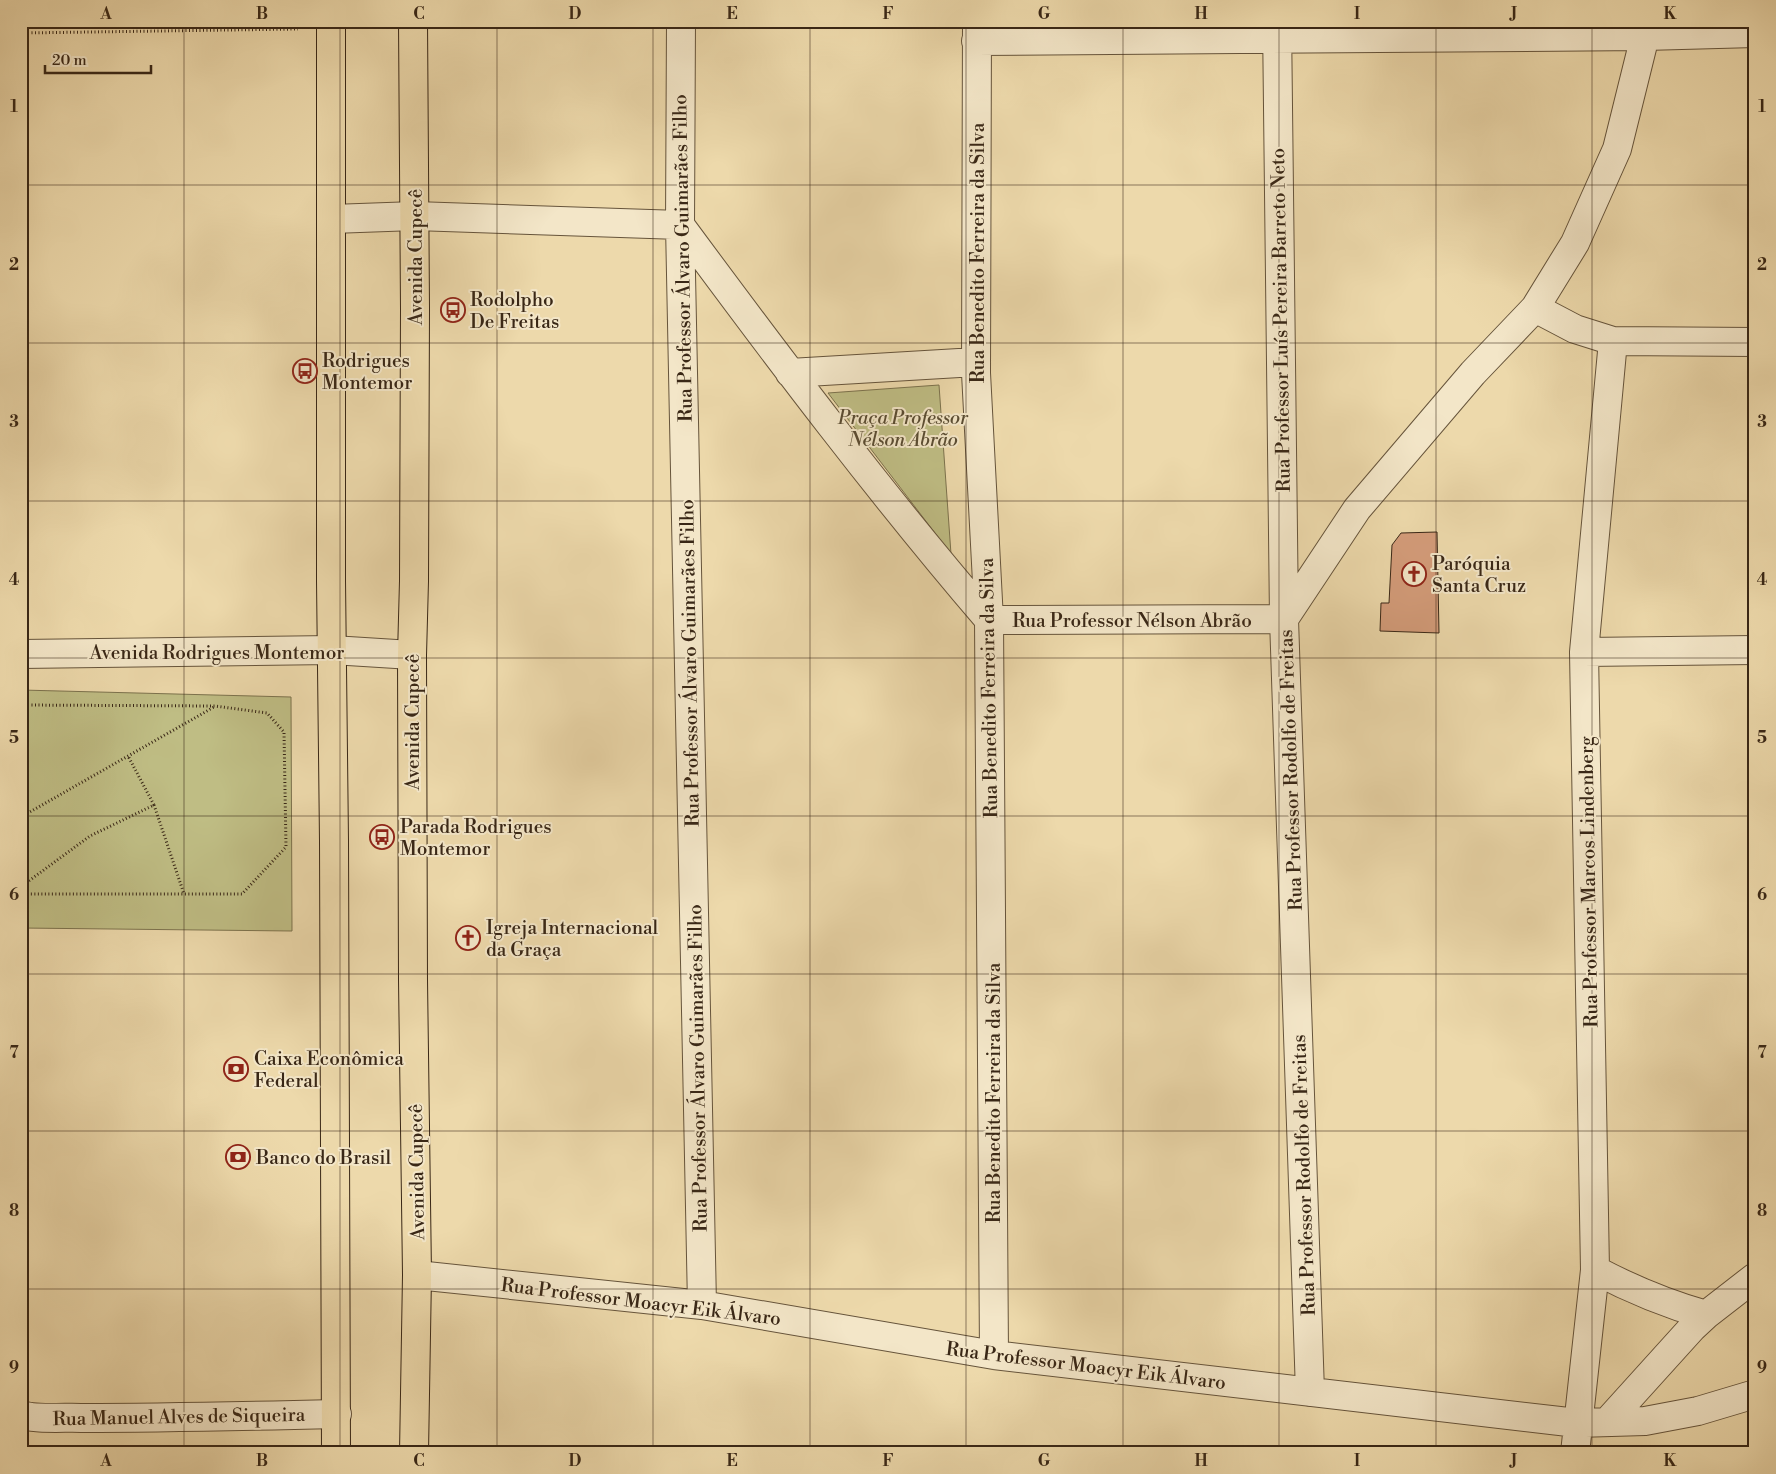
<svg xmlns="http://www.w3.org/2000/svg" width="1776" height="1474" font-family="'Libre Bodoni',serif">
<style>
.green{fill:#bfbd84;stroke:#7c724d}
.building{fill:#d49c7a;stroke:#392716}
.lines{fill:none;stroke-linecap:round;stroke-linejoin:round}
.minor-casing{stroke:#66543b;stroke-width:30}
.tertiary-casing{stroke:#66543b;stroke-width:30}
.primary-casing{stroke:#392716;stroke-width:30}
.path{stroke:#392716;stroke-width:3;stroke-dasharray:1 2.5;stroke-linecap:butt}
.minor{stroke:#f3e6c8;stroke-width:28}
.tertiary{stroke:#f3e6c8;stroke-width:28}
.primary{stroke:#edd9ab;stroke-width:28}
.grid{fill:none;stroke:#392716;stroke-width:1;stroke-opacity:0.55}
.labels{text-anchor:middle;stroke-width:4;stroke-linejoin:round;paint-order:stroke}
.street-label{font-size:19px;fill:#392716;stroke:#f3e6c8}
.poi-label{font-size:19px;fill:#392716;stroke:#f3e6c8;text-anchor:start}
.park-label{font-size:19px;font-style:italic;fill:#5a4c32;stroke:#f3e6c8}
.neatline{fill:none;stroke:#392716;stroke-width:2}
.grid-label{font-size:16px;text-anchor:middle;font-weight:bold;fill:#392716}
</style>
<rect width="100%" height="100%" fill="#edd9ab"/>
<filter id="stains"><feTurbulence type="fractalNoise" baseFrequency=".004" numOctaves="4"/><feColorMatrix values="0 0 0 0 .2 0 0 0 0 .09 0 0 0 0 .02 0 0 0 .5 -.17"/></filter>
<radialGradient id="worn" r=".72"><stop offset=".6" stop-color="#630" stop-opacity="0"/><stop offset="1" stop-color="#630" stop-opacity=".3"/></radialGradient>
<path class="green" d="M939 385 951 554 828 393Z
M21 690 291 697 292 931 21 928Z"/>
<path class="building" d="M1437 532 1439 633 1380 631 1381 603H1389L1392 545 1401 533Z"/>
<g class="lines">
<defs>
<path id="minor" d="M681 21 680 225 702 1305
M977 21 976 373 989 620 994 1355
M1277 21 1284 619 1310 1392
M976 41 1645 36 1755 33
M332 219 415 216 680 225C779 359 880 493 989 620L1284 619
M1535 308 1575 329 1613 341 1755 342
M790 373 976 362
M1284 619 1357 509 1473 373 1535 308 1575 243 1617 149 1645 36 1647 21
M1584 652 1755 650
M1595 1270C1631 1289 1667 1304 1706 1315
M417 1275 702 1305 994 1355 1577 1423 1645 1421 1698 1411 1755 1394
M21 1414C31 1420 69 1417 82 1418 167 1418 252 1416 337 1414
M1607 1422 1692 1328 1706 1315 1755 1277
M1575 1453 1595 1270 1584 652 1613 341"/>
<path id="tertiary" d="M21 654 332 650 412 655"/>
<path id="primary" d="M331 21V581L334 841 336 1453
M413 21 415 309 414 581 412 655 413 980 417 1275 414 1453"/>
</defs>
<use href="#minor" class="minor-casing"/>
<use href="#tertiary" class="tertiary-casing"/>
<use href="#primary" class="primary-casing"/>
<path class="path" d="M21 33 298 29
M21 705 215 706 267 713 284 732 286 847 242 894H21
M154 805 184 894
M21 817 214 707
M21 892 26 883 90 836 154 805 128 756"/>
<use href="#minor" class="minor"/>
<use href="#tertiary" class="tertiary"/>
<use href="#primary" class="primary"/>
</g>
<path class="grid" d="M184 21V1453M340 21V1453M497 21V1453M653 21V1453M810 21V1453M966 21V1453M1123 21V1453M1279 21V1453M1436 21V1453M1592 21V1453M21 185H1755M21 343H1755M21 501H1755M21 658H1755M21 816H1755M21 974H1755M21 1131H1755M21 1289H1755"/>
<defs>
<symbol id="bus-ring" viewBox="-11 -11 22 22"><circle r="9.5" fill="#f3e6c8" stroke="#8f2418" stroke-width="1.5"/><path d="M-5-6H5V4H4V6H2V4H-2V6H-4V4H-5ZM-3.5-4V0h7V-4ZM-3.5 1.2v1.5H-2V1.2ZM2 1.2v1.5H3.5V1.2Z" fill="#8f2418"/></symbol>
<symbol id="church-ring" viewBox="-11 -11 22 22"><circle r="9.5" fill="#f3e6c8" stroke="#8f2418" stroke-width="1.5"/><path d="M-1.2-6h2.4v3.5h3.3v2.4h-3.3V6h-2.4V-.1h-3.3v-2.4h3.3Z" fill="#8f2418"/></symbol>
<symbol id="bank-ring" viewBox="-11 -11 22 22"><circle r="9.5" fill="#f3e6c8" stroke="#8f2418" stroke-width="1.5"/><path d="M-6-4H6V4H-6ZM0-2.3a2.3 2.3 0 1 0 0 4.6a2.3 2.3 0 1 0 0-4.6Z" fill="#8f2418"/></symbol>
</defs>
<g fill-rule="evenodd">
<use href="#bus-ring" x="439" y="296" width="28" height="28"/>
<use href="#bus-ring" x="291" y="357" width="28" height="28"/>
<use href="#church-ring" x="1400" y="560" width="28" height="28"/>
<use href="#bus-ring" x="368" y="823" width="28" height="28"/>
<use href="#church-ring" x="454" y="924" width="28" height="28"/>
<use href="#bank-ring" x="222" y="1055" width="28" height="28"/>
<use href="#bank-ring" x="224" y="1143" width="28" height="28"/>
</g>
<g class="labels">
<g class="street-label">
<text transform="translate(977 253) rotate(-90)" y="7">Rua Benedito Ferreira da Silva</text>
<text transform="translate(415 257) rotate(-90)" y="7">Avenida Cupecê</text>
<text transform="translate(682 258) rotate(-91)" y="7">Rua Professor Álvaro Guimarães Filho</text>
<text transform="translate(1280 320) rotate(-91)" y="7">Rua Professor Luís Pereira Barreto Neto</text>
<text x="1132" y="627">Rua Professor Nélson Abrão</text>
<text x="217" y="659">Avenida Rodrigues Montemor</text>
<text transform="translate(689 663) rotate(-91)" y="7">Rua Professor Álvaro Guimarães Filho</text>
<text transform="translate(988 688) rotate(-91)" y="7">Rua Benedito Ferreira da Silva</text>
<text transform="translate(412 722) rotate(-90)" y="7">Avenida Cupecê</text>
<text transform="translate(1290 770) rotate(-92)" y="7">Rua Professor Rodolfo de Freitas</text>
<text transform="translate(1588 882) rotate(-91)" y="7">Rua Professor Marcos Lindenberg</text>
<text transform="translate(697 1068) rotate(-91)" y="7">Rua Professor Álvaro Guimarães Filho</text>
<text transform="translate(993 1093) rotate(-90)" y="7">Rua Benedito Ferreira da Silva</text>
<text transform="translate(416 1172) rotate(-91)" y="7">Avenida Cupecê</text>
<text transform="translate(1303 1175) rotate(-92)" y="7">Rua Professor Rodolfo de Freitas</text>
<text transform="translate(641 1301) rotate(7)" y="7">Rua Professor Moacyr Eik Álvaro</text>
<text transform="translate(1086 1365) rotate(7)" y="7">Rua Professor Moacyr Eik Álvaro</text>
<text transform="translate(179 1416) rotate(-1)" y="7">Rua Manuel Alves de Siqueira</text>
</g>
<g class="poi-label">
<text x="470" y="306">Rodolpho<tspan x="470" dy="22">De Freitas</tspan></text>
<text x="322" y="367">Rodrigues<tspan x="322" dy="22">Montemor</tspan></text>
<text x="1432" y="570">Paróquia<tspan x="1432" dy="22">Santa Cruz</tspan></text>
<text x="400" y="833">Parada Rodrigues<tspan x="400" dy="22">Montemor</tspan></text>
<text x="486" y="934">Igreja Internacional<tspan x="486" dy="22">da Graça</tspan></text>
<text x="254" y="1065">Caixa Econômica<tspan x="254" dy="22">Federal</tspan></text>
<text x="256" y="1164">Banco do Brasil</text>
</g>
<g class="park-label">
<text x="903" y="424">Praça Professor<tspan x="903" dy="22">Nélson Abrão</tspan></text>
</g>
</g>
<rect width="1776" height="1474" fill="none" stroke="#edd9ab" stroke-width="55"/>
<path d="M45 65v8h106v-8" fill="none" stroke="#392716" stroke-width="2.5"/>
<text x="52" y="65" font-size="15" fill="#392716" stroke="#f3e6c8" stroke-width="4" paint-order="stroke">20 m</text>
<rect x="28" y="28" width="1720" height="1418" class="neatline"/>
<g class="grid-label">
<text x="106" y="19">A</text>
<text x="262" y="19">B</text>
<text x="419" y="19">C</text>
<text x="575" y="19">D</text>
<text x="732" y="19">E</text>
<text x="888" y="19">F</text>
<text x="1044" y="19">G</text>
<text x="1201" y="19">H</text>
<text x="1357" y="19">I</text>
<text x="1514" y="19">J</text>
<text x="1670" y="19">K</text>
<text x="14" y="112">1</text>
<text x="1762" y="112">1</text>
<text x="14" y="270">2</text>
<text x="1762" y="270">2</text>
<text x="14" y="427">3</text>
<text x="1762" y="427">3</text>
<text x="14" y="585">4</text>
<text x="1762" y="585">4</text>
<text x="14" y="743">5</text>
<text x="1762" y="743">5</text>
<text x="14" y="900">6</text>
<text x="1762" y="900">6</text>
<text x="14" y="1058">7</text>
<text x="1762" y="1058">7</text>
<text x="14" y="1216">8</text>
<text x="1762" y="1216">8</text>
<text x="14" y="1373">9</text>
<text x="1762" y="1373">9</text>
<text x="106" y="1466">A</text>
<text x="262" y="1466">B</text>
<text x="419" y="1466">C</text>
<text x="575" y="1466">D</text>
<text x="732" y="1466">E</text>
<text x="888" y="1466">F</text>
<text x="1044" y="1466">G</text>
<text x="1201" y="1466">H</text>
<text x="1357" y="1466">I</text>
<text x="1514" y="1466">J</text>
<text x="1670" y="1466">K</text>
</g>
<rect width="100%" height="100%" filter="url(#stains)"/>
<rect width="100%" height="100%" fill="url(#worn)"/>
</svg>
